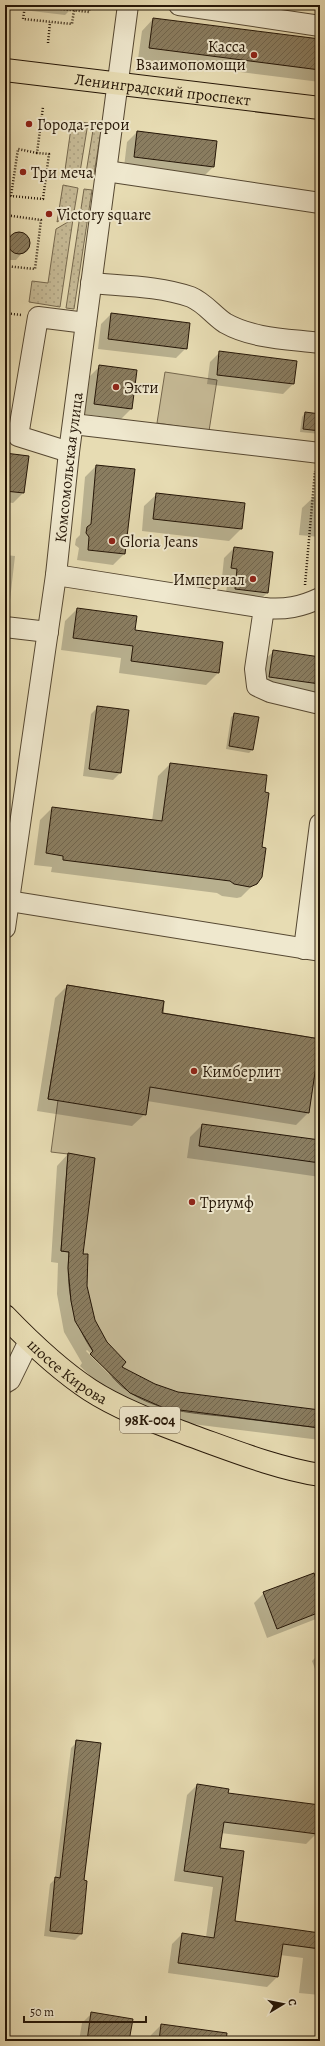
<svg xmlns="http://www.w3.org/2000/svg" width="325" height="2046" font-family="Alegreya,serif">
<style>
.grass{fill:url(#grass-dots);stroke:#76684e}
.park{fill:#c6ba96;stroke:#76684e}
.shadow{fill:#0003;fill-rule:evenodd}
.building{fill:url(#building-hatch);stroke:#251607}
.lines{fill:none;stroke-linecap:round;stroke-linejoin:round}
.minor-casing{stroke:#564832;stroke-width:22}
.major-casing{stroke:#251607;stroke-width:24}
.path{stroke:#251607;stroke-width:2.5;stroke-dasharray:1 2;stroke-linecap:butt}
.minor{stroke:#efe8ce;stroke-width:20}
.major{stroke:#e7dcb3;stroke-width:22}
.poi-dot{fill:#8f2418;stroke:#efe8ce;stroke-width:1.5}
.labels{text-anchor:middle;stroke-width:4;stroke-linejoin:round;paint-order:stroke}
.shield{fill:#efe8ce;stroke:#625543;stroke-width:1}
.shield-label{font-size:15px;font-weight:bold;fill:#251607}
.poi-label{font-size:16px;fill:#251607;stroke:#efe8ce;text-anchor:start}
.street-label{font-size:16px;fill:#251607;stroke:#efe8ce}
</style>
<defs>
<pattern id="grass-dots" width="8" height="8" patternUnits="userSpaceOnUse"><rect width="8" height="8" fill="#c6ba96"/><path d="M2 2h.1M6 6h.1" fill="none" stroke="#aa9f80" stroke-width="1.8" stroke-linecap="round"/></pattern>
<pattern id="building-hatch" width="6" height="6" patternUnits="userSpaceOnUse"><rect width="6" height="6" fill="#8a7d60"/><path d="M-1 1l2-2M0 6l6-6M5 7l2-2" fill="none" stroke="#71654d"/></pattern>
</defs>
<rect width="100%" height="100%" fill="#e7dcb3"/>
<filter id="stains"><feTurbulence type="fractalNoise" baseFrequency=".005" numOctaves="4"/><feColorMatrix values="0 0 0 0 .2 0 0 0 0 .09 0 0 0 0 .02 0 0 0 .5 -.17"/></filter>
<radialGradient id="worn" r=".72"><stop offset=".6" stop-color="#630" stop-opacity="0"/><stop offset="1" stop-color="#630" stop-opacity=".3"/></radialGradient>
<path class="grass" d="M72 121 88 123 80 172 65 170Z
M94 124 102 125 94 174 86 173Z
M63 185 78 188 74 212 57 222Z
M84 189 92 190 74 309 66 308Z
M73 219 60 307 29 302 32 281 48 283 56 229Z"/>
<path class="park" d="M165 372 217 380 209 431 157 423Z
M67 985 164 1001 163 1013 320 1039V1428C290 1424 260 1421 230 1417 195 1413 157 1412 128 1391 115 1383 101 1363 92 1350 72 1321 66 1288 69 1252L61 1251 68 1154 51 1152 58 1100 48 1099Z"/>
<path class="shadow" d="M24 5H75L65 15 23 10Z
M153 19 320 40V82L138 59 142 31Z
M137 132 213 167 203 177 124 167 127 142Z
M15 234H23L27 237 29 245 16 260H7L5 258V245Z
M111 314 186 348 176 358 98 349 101 324Z
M5 323H10L5 364Z
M220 352 296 362 293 384 283 394 207 384 210 362Z
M100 366 131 409 121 419 84 414 90 376Z
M305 413 320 415V434L300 432 302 417Z
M5 454 23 493 13 503 5 502Z
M96 466 124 554 113 565 77 560 79 548 75 545 76 539 80 535 85 477Z
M319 492H320V537L299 535 302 508Z
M157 494 241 529 229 541 142 531 144 506Z
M234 548 267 593 257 603 225 599 228 579 222 578 224 558Z
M5 555 15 556 10 600 5 605Z
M77 609 218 673 206 685 119 673 121 658 61 650 65 621Z
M273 652 320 658V700L255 692 258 666Z
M98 707 120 773 113 780 83 776 91 714Z
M235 714 252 750 249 753 226 749 231 717Z
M170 764 261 877 241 897 237 898 222 896 217 893 51 872 52 867 34 865 40 820 52 808 152 821 158 776Z
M67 986 161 1014 320 1040 308 1113 296 1125 147 1101 145 1114 132 1126 37 1111 55 998Z
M202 1125 320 1141V1177L187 1158 190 1137Z
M68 1154 86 1286 94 1320 120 1367 155 1385 178 1393 320 1411V1440L152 1419 119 1404 80 1366 82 1363 64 1332 57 1294 58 1263 51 1262 57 1166ZM87 1350 114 1376 112 1377 86 1351Z
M320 1592V1616L316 1619 267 1638 254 1603 264 1593Z
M320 1653V1682L312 1661Z
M77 1742 83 1881 81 1934 75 1940 44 1936 50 1884 55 1879 71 1748Z
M197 1785 227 1793 320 1806 316 1834 306 1844 221 1833 218 1849 234 1922 320 1934V1995L299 1993 303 1958 280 1955 277 1977 267 1987 168 1973 172 1944 182 1934 206 1937 213 1887 174 1881 187 1795Z
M92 2013 128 2041H79L82 2023Z
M161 2025 202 2041H151V2035Z
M265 2038 284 2041H262Z"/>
<path class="building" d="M153 18 320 39V70L149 48Z
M137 131 217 141 214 167 134 157Z
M8 243a11 11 0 1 1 22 0a11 11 0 1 1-22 0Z
M111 313 190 323 187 349 108 339Z
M219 351 297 361 294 384 217 375Z
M99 365 137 370 132 409 94 404Z
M305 412 320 414V431L303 429Z
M5 453 29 456 24 493 5 491Z
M96 465 135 469 125 554 88 550 89 537 86 533 87 527 91 524Z
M156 493 245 503 242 529 153 519Z
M234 547 273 552 268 593 235 589 237 569 231 568Z
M77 608 137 616 135 630 223 642 219 673 131 661 133 646 73 638Z
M273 650 320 657V684L269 677Z
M97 706 129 710 121 773 89 769Z
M234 713 259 717 253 750 229 746Z
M170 763 267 775 265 792 269 793 262 847 266 848 262 877 257 884 250 887 234 884 230 881 63 860V856L46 853 52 807 162 821Z
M67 985 164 1001 162 1013 320 1039 309 1113 150 1087 146 1115 48 1099Z
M202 1124 320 1140V1163L199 1146Z
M68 1153 95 1158 83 1254H88L87 1286 95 1320 107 1342 126 1362 122 1367 155 1384 178 1392 320 1410V1428L164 1408 130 1393 90 1354 93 1351 75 1321 71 1301 68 1268 69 1252 61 1251Z
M314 1573 320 1590V1612L277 1629 263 1592Z
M76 1740 101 1743 84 1880 87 1881 82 1934 50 1931 55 1877 60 1878Z
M197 1784 229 1789 228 1793 320 1805 317 1834 224 1822 220 1848 244 1851 235 1921 320 1933V1949L283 1944 278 1977 178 1963 182 1933 214 1938 223 1877 184 1871Z
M91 2012 133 2019 129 2041H87Z
M161 2024 227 2033 226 2041H159Z"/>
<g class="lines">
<defs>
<g id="minor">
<path d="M179 5 320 26"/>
<path d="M106 171 320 203"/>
<path d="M91 283C124 286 160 286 191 297 205 303 213 315 225 323 253 339 289 339 320 343"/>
<path d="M73 424 320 453"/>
<path d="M69 452 18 436 38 317 86 323"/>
<path d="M56 575 264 608 255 669 257 686 270 692 320 704"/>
<path d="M264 608C285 610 301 607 320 598"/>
<path d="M5 627 48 632"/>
<path d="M9 901 320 951"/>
<path id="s1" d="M5 928 56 575 69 452 128 5"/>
<path d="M304 949 320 824"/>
<path d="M5 1383 10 1380 29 1341"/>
</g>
<g id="major">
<path id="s2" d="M5 70 320 108"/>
<path id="s3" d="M5 1316C31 1343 58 1369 90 1390 121 1410 158 1423 192 1436 234 1451 276 1468 320 1475"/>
</g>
</defs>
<use href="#minor" class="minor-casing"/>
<use href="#major" class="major-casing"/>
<path class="path" d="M25 5 89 12 90 5
M25 6 23 19 72 24 74 10
M48 43 50 22
M37 153 18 149 11 196 43 199 49 154 37 153 43 107
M5 215 41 220 35 269 5 266
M5 279 7 266
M5 313 21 315
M305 585 315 471"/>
<use href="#minor" class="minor"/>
<use href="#major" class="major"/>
</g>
<g class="poi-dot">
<circle cx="254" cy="55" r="4"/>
<circle cx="29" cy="124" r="4"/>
<circle cx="23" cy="172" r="4"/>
<circle cx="49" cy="214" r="4"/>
<circle cx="116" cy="387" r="4"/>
<circle cx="112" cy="541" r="4"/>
<circle cx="253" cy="579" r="4"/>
<circle cx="194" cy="1071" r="4"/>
<circle cx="192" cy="1202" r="4"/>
</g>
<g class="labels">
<rect class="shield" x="120" y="1407" width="60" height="26" rx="3"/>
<g class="shield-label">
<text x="150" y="1425">98К-004</text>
</g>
<g class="poi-label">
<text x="246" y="52" text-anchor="end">Касса<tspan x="246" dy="18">Взаимопомощи</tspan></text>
<text x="37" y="130">Города-герои</text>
<text x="31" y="178">Три меча</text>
<text x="57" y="220">Victory square</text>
<text x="124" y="393">Экти</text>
<text x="120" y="547">Gloria Jeans</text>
<text x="245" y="585" text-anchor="end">Империал</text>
<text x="202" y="1077">Кимберлит</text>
<text x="200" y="1208">Триумф</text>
</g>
<g class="street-label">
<text dy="6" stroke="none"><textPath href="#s2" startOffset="159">Ленинградский проспект</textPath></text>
<text dy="6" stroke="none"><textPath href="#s1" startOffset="465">Комсомольская улица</textPath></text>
<text dy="6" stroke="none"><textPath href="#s3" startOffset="84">шоссе Кирова</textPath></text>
</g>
</g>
<rect width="325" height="2046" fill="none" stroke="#e7dcb3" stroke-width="20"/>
<rect x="6" y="6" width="313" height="2034" fill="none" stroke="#251607" stroke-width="2"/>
<rect x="10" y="10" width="305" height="2026" fill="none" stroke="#251607"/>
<g transform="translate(283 2004) rotate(80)" stroke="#efe8ce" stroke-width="3" paint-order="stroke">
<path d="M0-3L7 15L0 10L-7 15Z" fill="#251607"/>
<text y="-6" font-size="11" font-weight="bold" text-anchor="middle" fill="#251607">С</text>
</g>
<path d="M24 2016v6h122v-6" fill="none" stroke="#251607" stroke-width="2"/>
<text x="30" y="2016" font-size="12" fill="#251607" stroke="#efe8ce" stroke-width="3" paint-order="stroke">50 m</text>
<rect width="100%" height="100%" filter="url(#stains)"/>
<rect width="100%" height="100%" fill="url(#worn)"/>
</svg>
